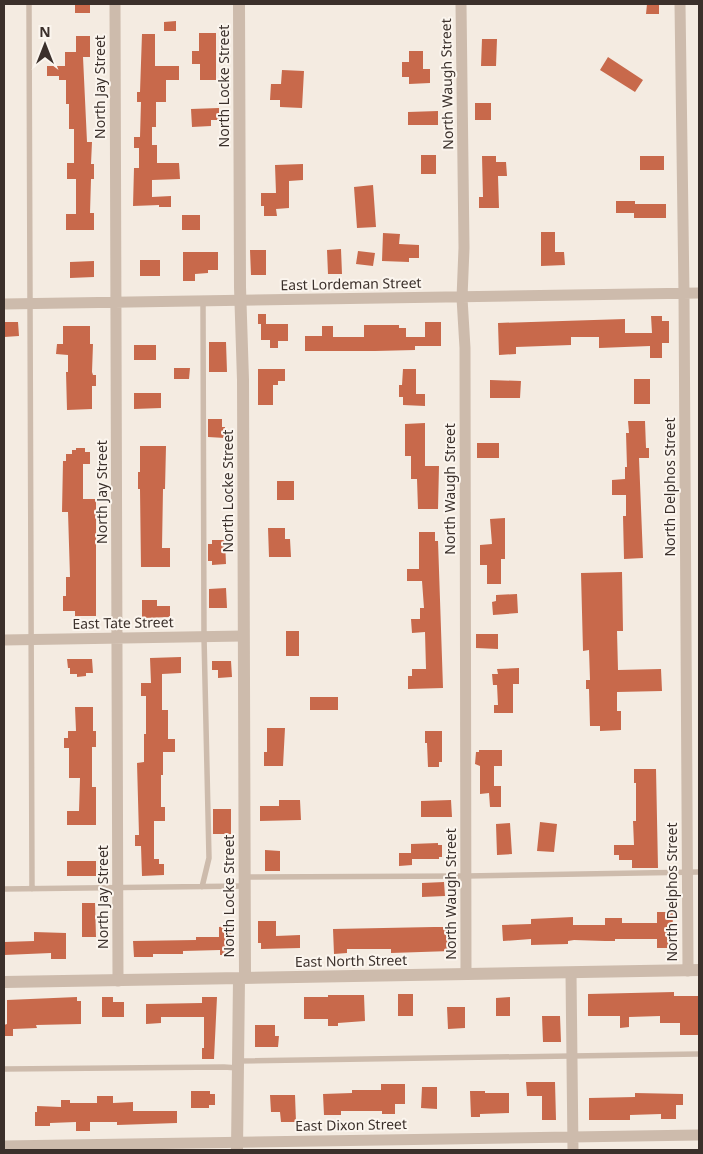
<svg xmlns="http://www.w3.org/2000/svg" width="703" height="1154" font-family="'Noto Sans',sans-serif">
<style>
.building{fill:#c8694b}
.lines{fill:none;stroke-linecap:round;stroke-linejoin:round}
.service{stroke:#cdbbac;stroke-width:5.5}
.minor{stroke:#cdbbac;stroke-width:11}
.tertiary{stroke:#cdbbac;stroke-width:12}
.labels{text-anchor:middle;stroke-width:4;stroke-linejoin:round;paint-order:stroke}
.street-label{font-size:14px;fill:#3b302b;stroke:#fbf5ee}
</style>
<rect width="100%" height="100%" fill="#f4ebe1"/>
<path class="building" d="M75 4H90V13H75Z
M647 4H659V14H646Z
M176 21V31H164V22Z
M199 33H216V80H200V64H192V51H199Z
M142 34H155V66H179V80H166V102H156V127H152V145H157V163H179L180 179 152 180V197L171 196V207H159V205L133 206 134 168H139V148H134V137H140L141 102H137V92H140Z
M76 36H90V57H83L87 142H92L91 164H94V179H91L90 213H94V230H66V214H76V179H67V163H74V129H69V104H66V80H59V76H47V66H65V52H76Z
M482 39H497L496 66H481Z
M409 51H423V69H430V83L409 84V77H402V62H409Z
M608 57 643 80 635 92 600 70Z
M282 70 304 71 302 108 280 107V100H270L271 84H281Z
M475 103H491V120H475Z
M219 108V120H211V126L192 127 191 109Z
M438 111V125H408V112Z
M421 155H436V174H421Z
M482 156H496V162H506L507 176H498L499 208H479V197H483Z
M640 156H664V170H640Z
M303 164V180L289 181V208L276 209 277 216H264V206H261V193H276L275 165Z
M373 185 376 227 357 228 354 187Z
M616 201H635V204H666V218H634V213H616Z
M182 215H200V230H182Z
M541 232H555V252H564L565 265 541 266Z
M383 233 400 234 399 244 419 245V258H409V262L382 261Z
M341 249 342 274H328L327 250Z
M250 250H266V275H251Z
M358 251 375 253 373 266 356 264Z
M183 252H218V270H208V273L195 274V281H183Z
M140 260H160V276H140Z
M94 261V277L70 278V262Z
M258 314H266V324H288V341H278V348H270V340H261V324H258Z
M651 316H662V321H669V343H662V358H650V346L599 348V337H571V345L516 347V354L499 355 498 323 625 319V333H652Z
M4 322H18L19 336 4 337Z
M425 322H441V346H415V350L375 351H305V336H322V326H333V337H364V325H399V328H406V337H425Z
M63 326H90V344H93L92 372 93 375H96V386H92V409L67 410 66 372H68V355L56 354 57 344H63Z
M209 342H226L227 372H209Z
M134 345H156V360H134Z
M174 368H190L189 379H174Z
M258 369H285V381H278V385H273V405H258Z
M403 369H416V394H425V406L403 405V397H399V385H402Z
M634 379H650V404H634Z
M490 380 521 381 520 398H490Z
M134 393H161V408L134 409Z
M208 419H222V427H225V438L208 437Z
M628 421H645L646 448H649V458H639L643 558 624 559 623 516H626V495H612V480L625 479V467H627L626 433H629Z
M425 423V466H439L438 509H418L417 479H411V456H405V424Z
M477 443H499V458H477Z
M140 446H166L165 489H163L162 548H170V567H141L140 489H138V472H140Z
M76 448H85V452H90V464H83V499H96V616H75V611H63V596H66V577H70L68 512H62L63 461H66V454H72V450H76Z
M277 481H294V500H277Z
M505 518V559H501V584H487V565H480V545L492 544 490 519Z
M268 528H285V539H290L291 557H269Z
M419 532H435V541H438L443 688 408 689V676H412V669H426L425 632 412 633 411 619H420V608H424L422 581H407V569H419Z
M212 540H225L226 564 212 565V561H208V544H212Z
M622 572 623 631H617L618 670 661 669 662 691 617 692V711H621V730L600 731V726H590L589 689H586V680H590L589 650 583 651 581 573Z
M226 588 227 608H209V589Z
M517 594 518 613 493 615 492 602 496 601V595Z
M142 600H157V606H170V617L142 618Z
M286 631H299V656H286Z
M476 634H498V649L476 648Z
M181 657V673L162 674V710H168V739H175V752H163V775H161V807H165V821H154V859H159V864H164V875L142 876 141 846H135V835H139L137 763 144 762V734H146V696H141V683H151L150 658Z
M67 659H92L93 673H86V676L77 677V674H70V668H68Z
M212 661H231L232 677 218 678V670H212Z
M519 668V684H513V713H494V705H498L497 685H493L492 674H498L497 669Z
M310 697H338V710H310Z
M75 707H93V731H96V747H92V787H96V825H67V811H79L80 778H69V748H64V738H68V731H76Z
M267 728H285L283 766H264V752H267Z
M425 731H442V762H439V767H428L427 743H425Z
M479 750H502V766H494V786H501V807H490L489 793 480 794V766L475 764 476 752H479Z
M634 769H656L658 868H632V860H619V855H614V845H634L633 821H636V783H634Z
M279 800H300L301 820 260 821V806H279Z
M451 800 452 817H421V801Z
M213 809H231V834H213Z
M540 822 557 824 554 852 537 851Z
M510 823 512 854 497 855 496 824Z
M438 843V845H442V857H439V859H412V865L399 866V853H411V844Z
M265 850 280 851V871H265Z
M67 861H96V876H67Z
M444 882 445 896 422 897V883Z
M82 903H95L96 937H82Z
M657 912H673L672 948H657V939H615V941H605L574 940 568 941V944L531 945V939L503 941 502 925 531 924V919L573 917V925H605V918H622V923H657Z
M258 921H276V936L300 935V948L261 949V943H258Z
M231 926 232 955H220V950L183 951V954H153V957H134L133 941 196 940V937H219V927Z
M434 927H451V951L391 953V949H347V953L334 954 333 929Z
M34 932 66 933V959H51V953L4 955V942L34 941Z
M674 992V996H698V1035H680V1023H660V1016L629 1017V1027L620 1028V1016H588V994Z
M398 994H413V1016H398Z
M328 995H364L365 1021 338 1023V1026H328V1019H304V997H328Z
M77 997V1001H81V1024L36 1025 37 1028 13 1029V1036H4V1025L7 1024V1000Z
M102 997H113V1002H124V1017H102Z
M202 997H217L214 1059H202V1048H204V1017H161V1023L146 1024V1004L202 1003Z
M510 997V1016H496V998Z
M447 1007H465V1028L448 1029Z
M542 1016H560L561 1042H543Z
M255 1025H275V1036H279L278 1047H255Z
M526 1082H555L556 1120H542V1096H527Z
M381 1084H405V1104H395V1114H382V1111H341V1115H324L323 1094 352 1093V1090H381Z
M422 1087H437V1109L421 1108Z
M191 1091H210V1094H215V1105H209V1108H191Z
M470 1091H485V1093H509V1113L480 1114V1117H471Z
M635 1093 683 1094V1105H676V1119H661V1114L630 1115V1120H589V1098L635 1097Z
M270 1095H295L296 1122H281L280 1112H271Z
M97 1096H113V1103L133 1102V1111H177V1123L117 1125V1122H90V1131H76V1122L50 1123V1126H35V1112H37V1106L61 1107V1100H70V1103H97Z"/>
<g class="lines">
<path class="service" d="M29 4 32 889
M244 877 466 876 699 872
M202 887 209 858 204 637 203 301
M4 889 244 886
M238 1061 699 1054
M4 1069 224 1067 238 1068"/>
<path class="minor" d="M115 4 118 981
M461 4 464 248 462 298 465 348 466 974
M680 4 684 294 688 971
M4 304 699 293
M4 640 243 636
M571 973 573 1150
M4 1146 699 1135"/>
<path class="tertiary" d="M239 4 240 287 243 380 245 978
M4 982 699 970
M237 1150 239 979"/>
</g>
<g class="labels">
<g class="street-label">
<text transform="translate(447 84) rotate(-91)" y="5">North Waugh Street</text>
<text transform="translate(224 86) rotate(-90)" y="5">North Locke Street</text>
<text transform="translate(100 87) rotate(-90)" y="5">North Jay Street</text>
<text transform="translate(351 284) rotate(-1)" y="5">East Lordeman Street</text>
<text transform="translate(670 487) rotate(-90)" y="5">North Delphos Street</text>
<text transform="translate(450 489) rotate(-90)" y="5">North Waugh Street</text>
<text transform="translate(228 491) rotate(-90)" y="5">North Locke Street</text>
<text transform="translate(102 492) rotate(-90)" y="5">North Jay Street</text>
<text transform="translate(123 623) rotate(-1)" y="5">East Tate Street</text>
<text transform="translate(672 892) rotate(-90)" y="5">North Delphos Street</text>
<text transform="translate(451 894) rotate(-90)" y="5">North Waugh Street</text>
<text transform="translate(229 896) rotate(-90)" y="5">North Locke Street</text>
<text transform="translate(103 897) rotate(-90)" y="5">North Jay Street</text>
<text transform="translate(351 961) rotate(-1)" y="5">East North Street</text>
<text transform="translate(351 1125) rotate(-1)" y="5">East Dixon Street</text>
</g>
</g>
<rect width="703" height="1154" fill="none" stroke="#3b302b" stroke-width="10"/>
<g transform="translate(45 45)" stroke="#fbf5ee" stroke-width="4" paint-order="stroke">
<path d="M0-4L9 19L0 12L-9 19Z" fill="#3b302b"/>
<text y="-8" font-size="14" font-weight="bold" text-anchor="middle" fill="#3b302b">N</text>
</g>
</svg>
